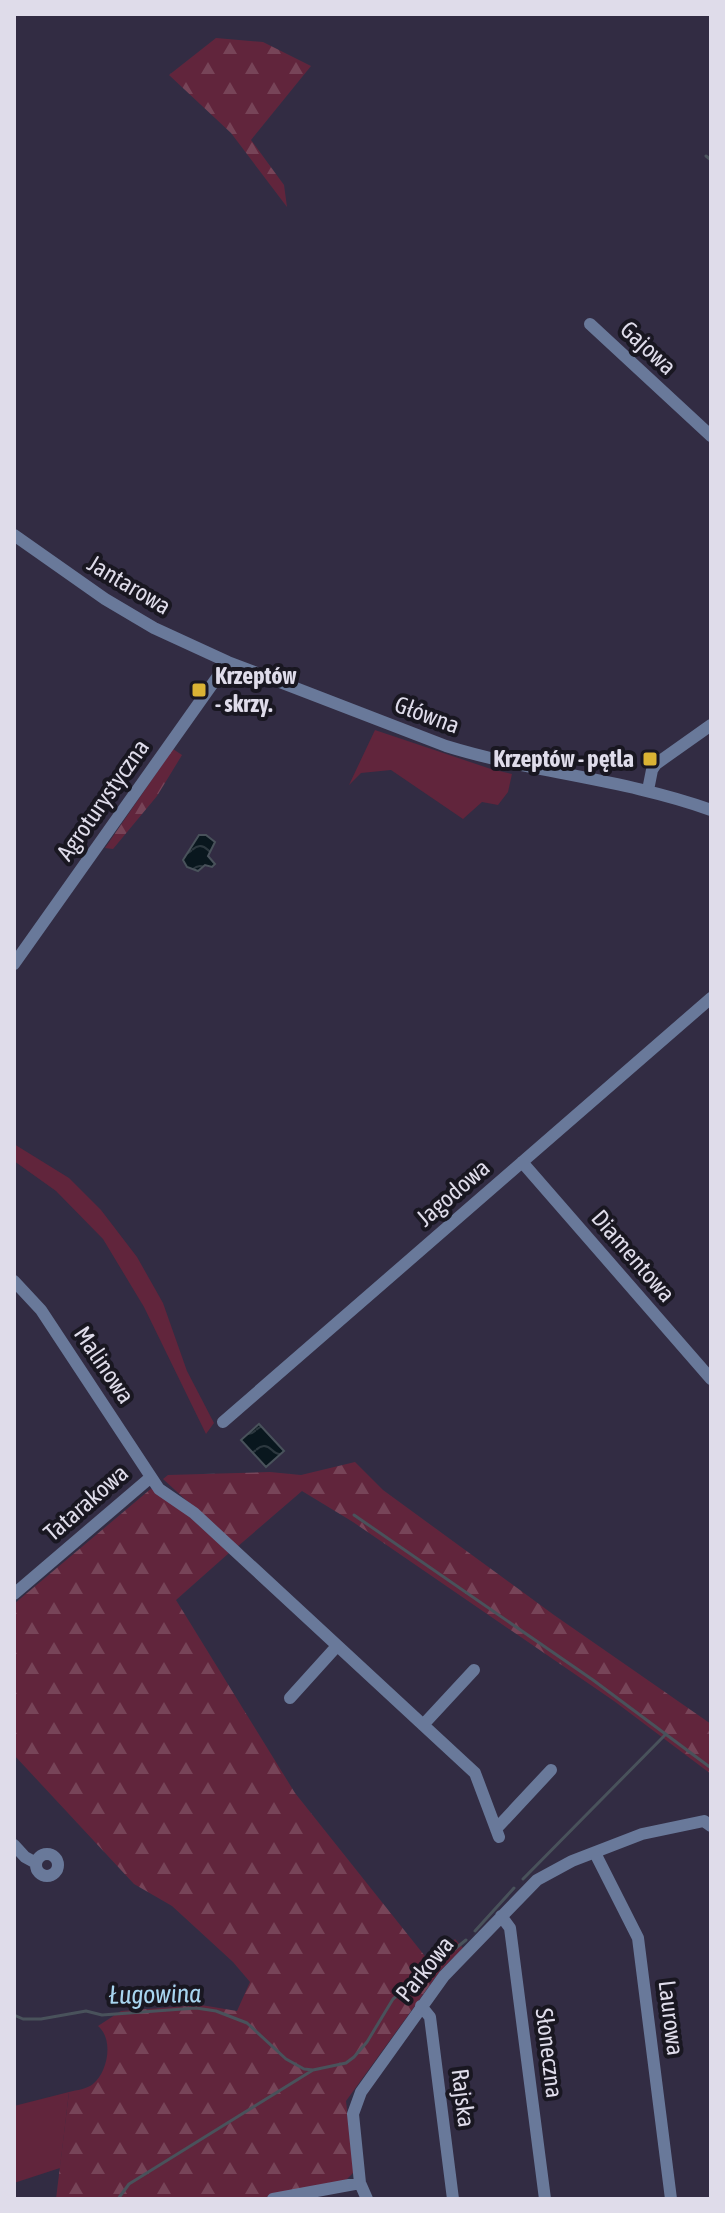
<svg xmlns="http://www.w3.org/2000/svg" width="725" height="2213" font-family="'Asap Condensed',sans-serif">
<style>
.green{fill:#61253c}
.forest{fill:url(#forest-firs)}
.water{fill:url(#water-waves);stroke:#49525b;stroke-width:2}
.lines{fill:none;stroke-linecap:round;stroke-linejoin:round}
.stream{stroke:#49525b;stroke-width:3}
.minor{stroke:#69799a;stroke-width:12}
.poi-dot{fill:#dab334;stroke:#191721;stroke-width:3}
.labels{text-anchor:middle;stroke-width:8;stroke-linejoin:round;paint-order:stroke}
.street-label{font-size:24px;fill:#dfdcea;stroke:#191721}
.poi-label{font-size:24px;font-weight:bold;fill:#dfdcea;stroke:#191721;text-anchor:start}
.water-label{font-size:26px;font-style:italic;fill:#a8d5f0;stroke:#191721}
</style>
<defs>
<pattern id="forest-firs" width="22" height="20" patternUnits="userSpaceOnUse" patternTransform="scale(2)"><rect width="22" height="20" fill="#61253c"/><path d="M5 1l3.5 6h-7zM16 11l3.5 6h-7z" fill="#774458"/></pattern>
<pattern id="water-waves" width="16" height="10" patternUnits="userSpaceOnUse" patternTransform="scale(2)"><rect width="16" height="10" fill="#09171e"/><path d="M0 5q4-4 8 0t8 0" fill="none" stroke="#2c383f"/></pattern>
</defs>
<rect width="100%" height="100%" fill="#322c43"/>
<path class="green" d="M375 730 491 769 512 774 508 792 498 805 482 802 463 819 391 770 361 773 349 785Z
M14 1144 69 1178 101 1210 137 1257 163 1303 187 1371 214 1423 206 1434 144 1307 103 1239 56 1191 14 1161Z
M69 2092 60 2168 14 2183V2106Z"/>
<path class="forest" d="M216 38 263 42 311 66 251 140 284 185 287 207 231 133 169 75Z
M173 749 182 755 157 796 113 849 105 848Z
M355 1462 383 1490 554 1615 711 1724V1774L614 1701 353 1522 302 1491 237 1547 163 1479 168 1475 270 1472 301 1475Z
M153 1487 177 1505 229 1553 176 1600 295 1793 432 1965 455 1939 463 1948 440 1971 346 2101 353 2164V2173L344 2182 256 2199H56L69 2092C77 2090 87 2089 93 2084 108 2072 114 2039 98 2026L121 2011 201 2005 237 2011 250 1982 233 1962 172 1906 134 1884 14 1755V1604Z"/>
<path class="water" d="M199 835H206L215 842 208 856 215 864 212 867 205 865 198 871 187 867 183 860Z
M259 1424 284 1451 266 1467 241 1440Z"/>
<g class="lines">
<path class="stream" d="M706 156 711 160
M354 1515 593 1680 711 1768
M523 1879 666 1734
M475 1931 514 1888
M14 2015 23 2019H41L86 2011 102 2015 196 2008 216 2011 247 2023 286 2059 304 2069 313 2070 346 2063 354 2057 367 2042 393 1999 466 1940
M118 2199 129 2184 313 2070"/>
<path class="minor" d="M590 324 711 436
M14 535 105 599 154 628 228 662 446 746C533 773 625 779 711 810
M648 790 652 770 656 764 711 725
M14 964 228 662
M522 1162 711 1379
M14 1281 41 1310 159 1489 194 1513 475 1773 499 1837
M223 1422 711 998
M14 1594 151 1477
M290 1698 337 1646
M423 1725 474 1670
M496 1829 551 1770
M14 1845 25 1857 36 1863
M595 1853 638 1938 671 2199
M36 1865a11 11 0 1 1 22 0a11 11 0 1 1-22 0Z
M501 1916 510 1928 545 2199
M421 2006 430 2017 453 2199
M273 2199 360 2183
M367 2199 360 2183 353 2114 361 2092 444 1976 537 1880 572 1861 642 1834 704 1821 711 1826"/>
</g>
<g class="poi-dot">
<rect x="191" y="682" width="16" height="16" rx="4"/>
<rect x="642" y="751" width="16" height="16" rx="4"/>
</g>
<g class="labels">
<g class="street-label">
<text transform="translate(648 348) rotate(43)" y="8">Gajowa</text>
<text transform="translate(129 585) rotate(31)" y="8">Jantarowa</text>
<text transform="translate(427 715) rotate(20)" y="8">Główna</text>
<text transform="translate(103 800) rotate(-55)" y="8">Agroturystyczna</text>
<text transform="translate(453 1193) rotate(-41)" y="8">Jagodowa</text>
<text transform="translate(633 1256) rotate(49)" y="8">Diamentowa</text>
<text transform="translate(104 1365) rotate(56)" y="8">Malinowa</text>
<text transform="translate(86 1503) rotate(-41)" y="8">Tatarakowa</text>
<text transform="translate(425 1969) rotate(-51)" y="8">Parkowa</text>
<text transform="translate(671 2018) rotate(83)" y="8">Laurowa</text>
<text transform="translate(549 2053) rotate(83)" y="8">Słoneczna</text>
<text transform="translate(463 2098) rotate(83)" y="8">Rajska</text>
</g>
<g class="poi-label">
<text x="215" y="684">Krzeptów<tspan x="215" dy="28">- skrzy.</tspan></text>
<text x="634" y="767" text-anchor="end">Krzeptów - pętla</text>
</g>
<g class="water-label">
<text transform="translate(155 1994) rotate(-1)" y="9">Ługowina</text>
</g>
</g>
<rect width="725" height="2213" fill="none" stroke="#dfdcea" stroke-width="32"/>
</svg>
